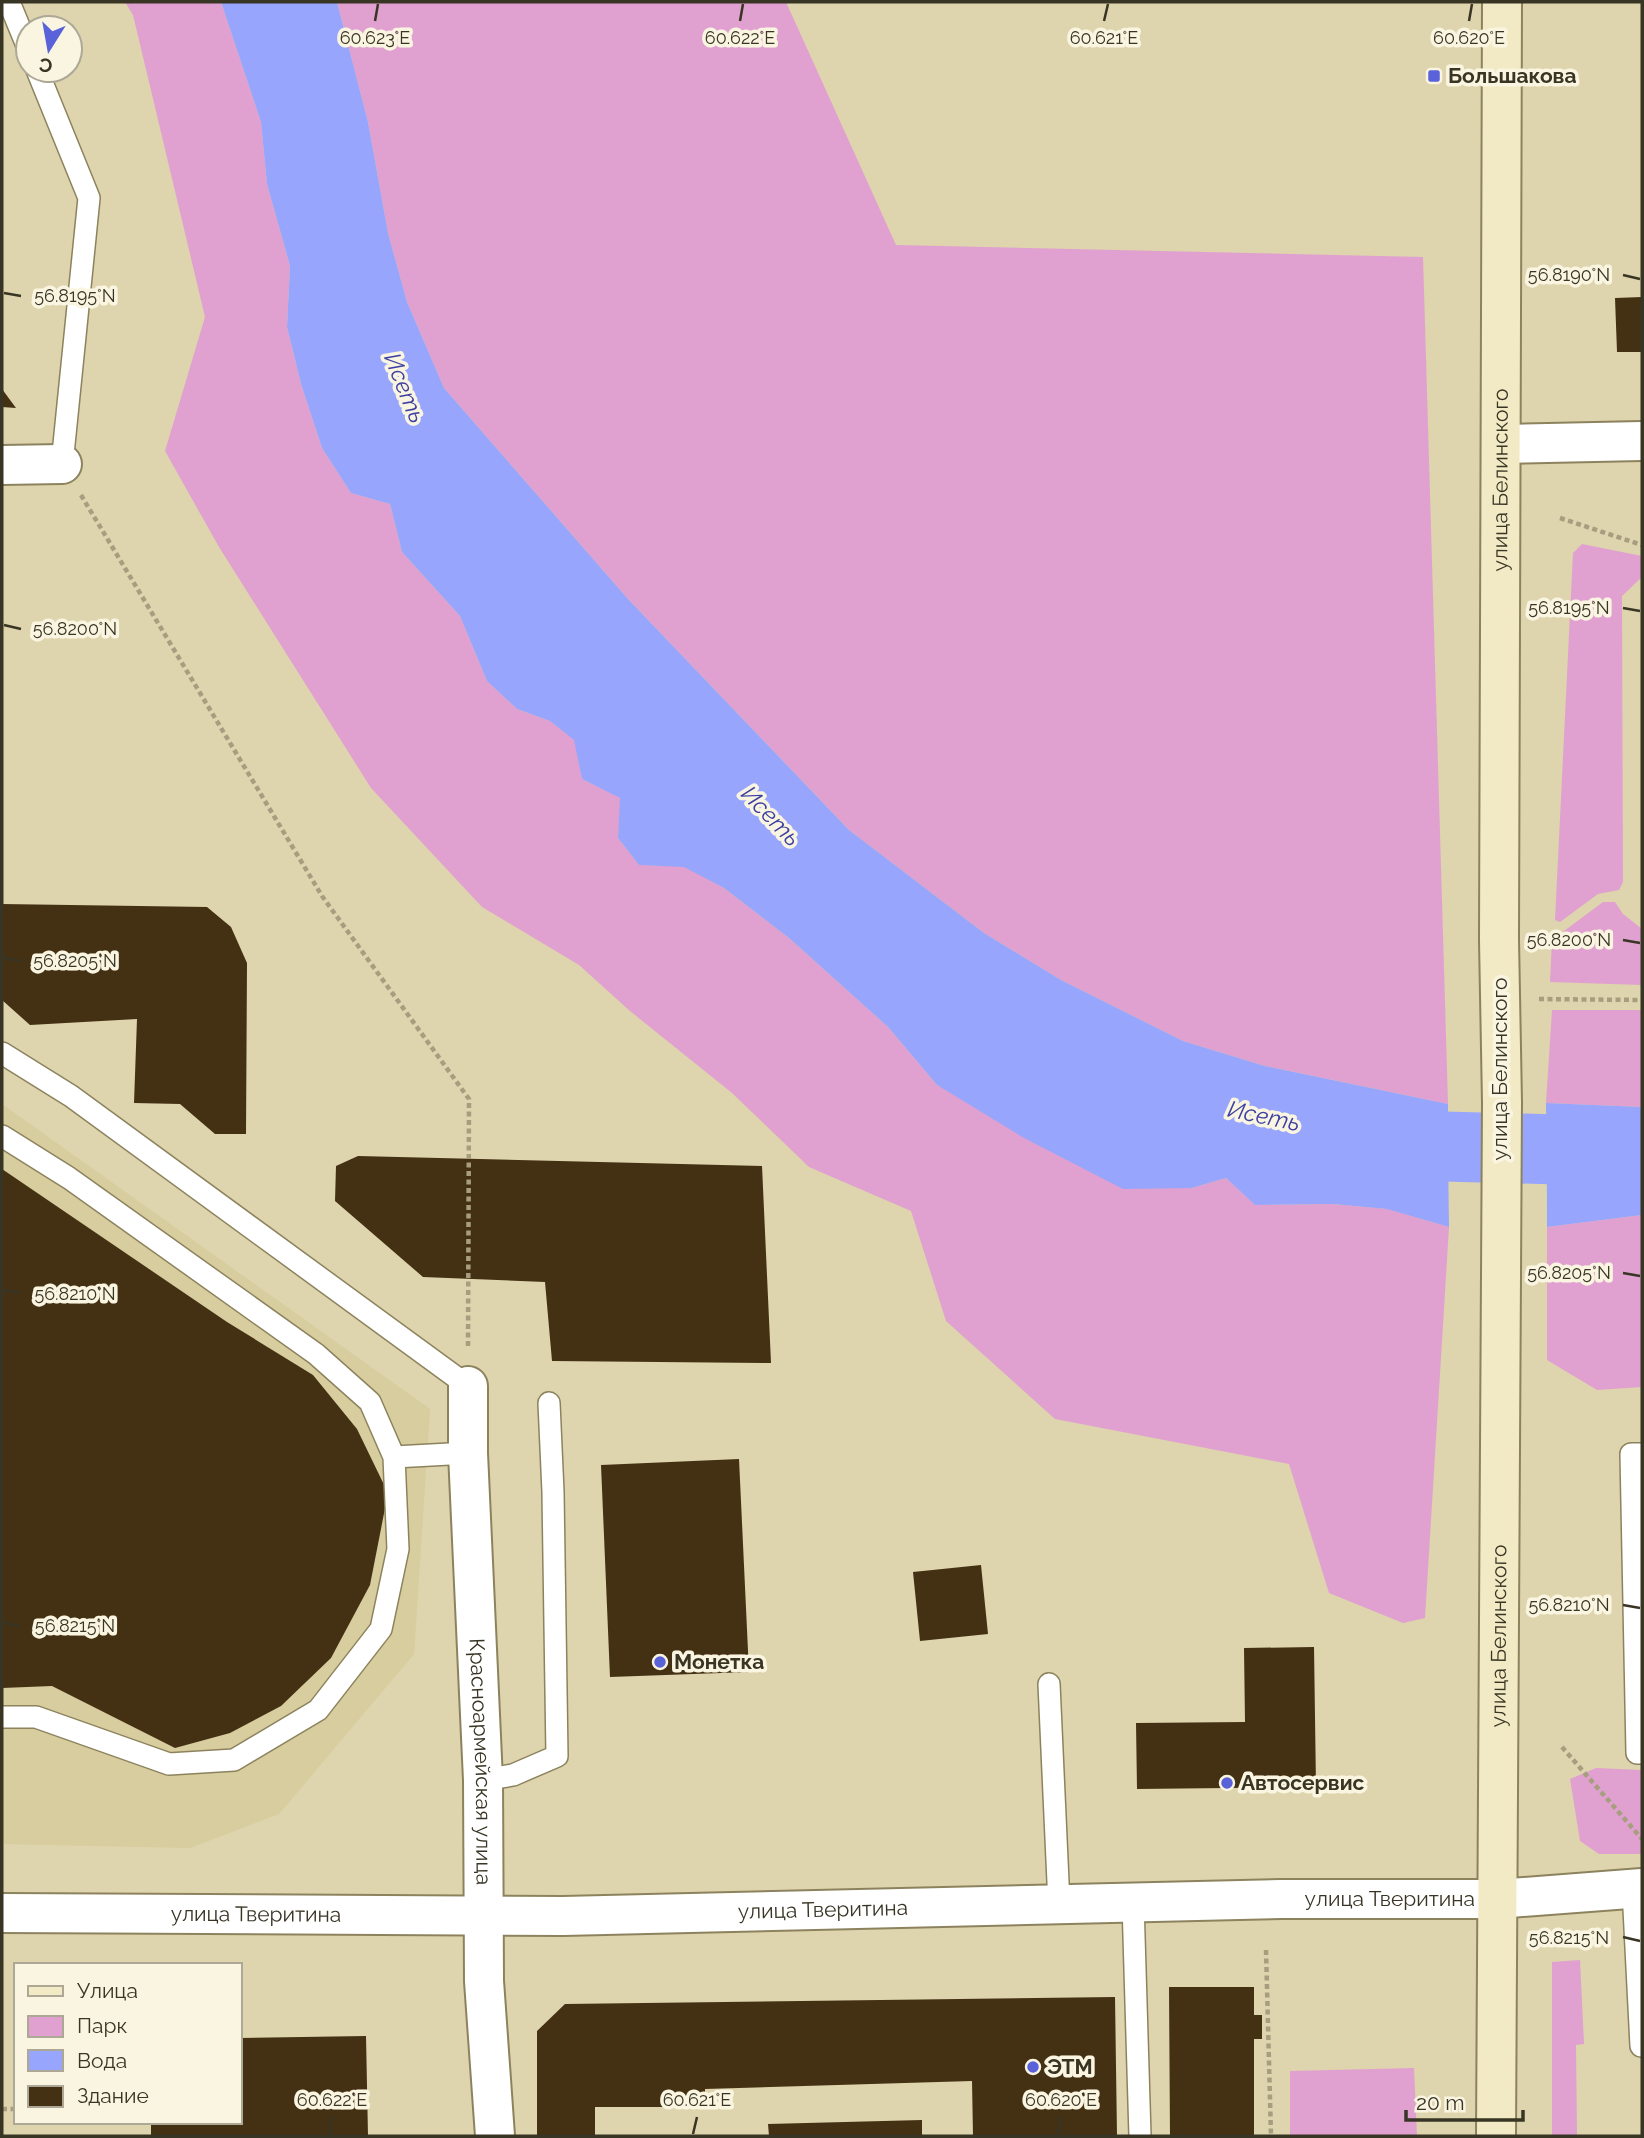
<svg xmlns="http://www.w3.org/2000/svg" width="1644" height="2138" font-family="Raleway,sans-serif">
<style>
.built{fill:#d8cd9e}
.green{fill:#e0a1d0}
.water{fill:#97a5fc}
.pier{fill:#ded4ad}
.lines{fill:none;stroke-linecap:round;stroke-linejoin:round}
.river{stroke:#97a5fc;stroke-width:70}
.building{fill:#443114}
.service-casing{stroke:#8c835e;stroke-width:24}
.minor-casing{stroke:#8c835e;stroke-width:42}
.tertiary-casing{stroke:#8c835e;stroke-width:42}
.secondary-casing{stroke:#8c835e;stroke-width:42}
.path{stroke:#a69e7f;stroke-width:4.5;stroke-dasharray:5 3.5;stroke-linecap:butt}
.service{stroke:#fff;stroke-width:21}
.minor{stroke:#fff;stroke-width:38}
.tertiary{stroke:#fff;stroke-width:38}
.secondary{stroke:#f2eac4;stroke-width:38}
.ticks{fill:none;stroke:#393525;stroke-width:2.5}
.poi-dot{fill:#5a62d9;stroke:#faf5e1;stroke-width:2.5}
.labels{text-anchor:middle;stroke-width:7;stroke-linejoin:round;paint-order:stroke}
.poi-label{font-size:21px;font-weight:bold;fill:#393525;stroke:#faf5e1;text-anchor:start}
.street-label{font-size:21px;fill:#393525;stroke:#faf5e1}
.water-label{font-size:23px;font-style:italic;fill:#3d40a3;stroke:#faf5e1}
.ticks-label{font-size:18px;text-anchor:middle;fill:#393525;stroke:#faf5e1;stroke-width:7;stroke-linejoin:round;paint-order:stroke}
</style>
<rect width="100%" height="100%" fill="#ded4ad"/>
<path class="built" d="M2 1104 430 1409 414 1654 279 1814 190 1848 2 1844Z"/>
<path class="green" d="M125 2H221L261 122 267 184 290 266 287 327 301 384 322 448 351 493 390 504 402 552 460 616 487 681 517 709 550 721 575 740 582 779 621 798 618 838 639 865 684 866 724 888 789 938 888 1027 937 1085 1192 1188 1226 1178 1255 1205 1333 1204 1388 1209 1449 1227 1425 1618 1403 1623 1329 1593 1289 1464 1055 1419 946 1321 911 1211 809 1167 732 1093 630 1011 579 965 482 907 371 788 219 547 165 451 205 317 133 15Z
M337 2H786L896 245 1423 257 1448 1104 1265 1066 1183 1041 1061 980 984 933 849 830 628 599 444 388 407 302 388 233 368 122Z
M1582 544 1642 556V577L1622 596 1623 882 1619 890 1598 894 1560 922 1555 920 1573 553Z
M1603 902H1615L1623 914 1642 929V985L1550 982 1552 940Z
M1552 1010H1642V1107L1546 1103Z
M1642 1215V1387L1597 1390 1547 1360V1227Z
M1596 1768 1642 1770V1854H1599L1580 1841 1570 1779Z
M1580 1960 1584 2044 1576 2045 1577 2136H1552V1962Z
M1414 2068 1417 2136H1290V2071Z"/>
<path class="water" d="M221 2H337L368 122 388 233 407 302 444 388 628 599 849 830 984 933 1061 980 1183 1041 1265 1066 1448 1104 1449 1227 1387 1209 1333 1204 1255 1205 1226 1178 1192 1188 1123 1189 1024 1138 937 1085 888 1027 789 938 724 888 684 867 639 865 618 838 620 798 582 779 574 740 550 721 517 709 487 681 460 616 402 552 390 504 351 493 322 448 301 384 287 327 290 266 267 184 261 122Z
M1546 1103 1642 1107V1215L1547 1227Z"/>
<path class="pier" d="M1452 1103V1227H1449L1448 1104Z
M1543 1103H1546L1547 1227H1544Z"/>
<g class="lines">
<path class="river" d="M1353 1134 1426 1146 1577 1150 1642 1146"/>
</g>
<path class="building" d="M1642 297V352H1617L1615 298Z
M2 389 16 408 2 407Z
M2 904 207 907 231 927 247 963 246 1134H215L180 1104 134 1103 137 1019 30 1025 2 1000Z
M358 1156 762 1166 771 1363 552 1361 545 1282 423 1277 335 1201 336 1166Z
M2 1169 227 1322 313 1375 357 1429 388 1493 370 1585 331 1658 281 1706 230 1733 175 1748 52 1686 2 1688Z
M739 1459 749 1672 610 1677 601 1465Z
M981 1565 988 1634 920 1641 913 1572Z
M1314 1647 1316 1787 1137 1789 1136 1723 1245 1722 1244 1648Z
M1169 1987H1254V2015H1262V2039H1254V2136H1170Z
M1115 1997 1117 2136H973L972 2081 705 2089V2107H595V2136H537V2031L565 2004Z
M366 2036 368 2136H151V2122H240V2038Z
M922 2120V2136H769L768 2124Z"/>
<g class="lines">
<defs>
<path id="service" d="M9 2 28 48
M37 70 89 198 62 464
M2 1053 71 1096 468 1386
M2 1136 69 1178 316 1354 370 1402 394 1457 468 1453
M1642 1454H1631L1637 1753H1642
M1049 1684 1059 1904
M2 1717H36L169 1764 234 1760 318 1710 381 1629 398 1549 394 1457
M483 1780 513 1775 557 1756 553 1492 549 1403
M1633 1889 1641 2046
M1133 1903 1140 2136"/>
<g id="minor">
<path d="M2 465 62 464"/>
<path id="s1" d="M468 1386V1453L483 1780 484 1981 495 2136"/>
<path d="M1497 1899 1642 1888"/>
</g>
<g id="tertiary">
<path d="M1501 444 1642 441"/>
<path id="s2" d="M2 1913 563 1916 1281 1899H1497"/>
</g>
<g id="secondary">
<path id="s3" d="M1496 2136 1502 1103 1499 940 1502 2"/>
</g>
</defs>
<use href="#service" class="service-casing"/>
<use href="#minor" class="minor-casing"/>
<use href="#tertiary" class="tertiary-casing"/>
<use href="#secondary" class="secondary-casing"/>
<path class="path" d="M81 495 322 896 469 1099 468 1349
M1560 518 1642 545
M1539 999 1642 1000
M1562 1747 1642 1839
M1266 1950 1271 2136
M2 2109H16"/>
<use href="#service" class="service"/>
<use href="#minor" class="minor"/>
<use href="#tertiary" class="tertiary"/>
<use href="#secondary" class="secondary"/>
</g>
<path class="ticks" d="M375 21 378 4M740 21 743 4M1104 21 1108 4M1469 21 1472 4M1623 275 1640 279M4 293 21 296M1623 608 1640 611M4 625 21 629M1623 940 1640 943M4 958 21 961M1623 1273 1640 1276M4 1290 21 1293M1623 1605 1640 1608M4 1623 21 1626M1623 1937 1640 1941M329 2134 332 2117M693 2134 697 2117M1058 2134 1061 2117"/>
<g class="poi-dot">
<rect x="1427" y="69" width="14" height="14" rx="3.5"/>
<circle cx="660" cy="1662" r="7"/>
<circle cx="1227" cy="1783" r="7"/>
<circle cx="1033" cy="2067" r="7"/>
</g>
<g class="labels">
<g class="poi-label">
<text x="1448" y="83">Большакова</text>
<text x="674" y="1669">Монетка</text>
<text x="1241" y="1790">Автосервис</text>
<text x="1047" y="2074">ЭТМ</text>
</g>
<g class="street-label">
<text dy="7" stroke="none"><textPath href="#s3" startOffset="1656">улица Белинского</textPath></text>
<text transform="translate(1500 1069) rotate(-90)" y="7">улица Белинского</text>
<text dy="7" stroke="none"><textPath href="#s3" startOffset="500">улица Белинского</textPath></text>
<text dy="7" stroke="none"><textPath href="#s1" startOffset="376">Красноармейская улица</textPath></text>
<text dy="7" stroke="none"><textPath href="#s2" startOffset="1388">улица Тверитина</textPath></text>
<text dy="7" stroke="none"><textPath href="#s2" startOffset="821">улица Тверитина</textPath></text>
<text dy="7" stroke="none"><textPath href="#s2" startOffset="254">улица Тверитина</textPath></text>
</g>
<g class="water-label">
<text transform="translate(405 388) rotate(68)" y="8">Исеть</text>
<text transform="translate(771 816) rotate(46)" y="8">Исеть</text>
<text transform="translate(1264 1116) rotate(12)" y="8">Исеть</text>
</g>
</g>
<g class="ticks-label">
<text x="375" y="44">60.623°E</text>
<text x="740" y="44">60.622°E</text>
<text x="1104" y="44">60.621°E</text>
<text x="1469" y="44">60.620°E</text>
<text x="1569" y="281">56.8190°N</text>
<text x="75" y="302">56.8195°N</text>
<text x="1569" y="614">56.8195°N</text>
<text x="75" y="635">56.8200°N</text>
<text x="1569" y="946">56.8200°N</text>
<text x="75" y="967">56.8205°N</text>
<text x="1569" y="1279">56.8205°N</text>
<text x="75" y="1300">56.8210°N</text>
<text x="1569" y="1611">56.8210°N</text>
<text x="75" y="1632">56.8215°N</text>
<text x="1569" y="1944">56.8215°N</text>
<text x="332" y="2106">60.622°E</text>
<text x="697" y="2106">60.621°E</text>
<text x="1061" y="2106">60.620°E</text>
</g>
<rect width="1644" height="2138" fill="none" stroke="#393525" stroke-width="7"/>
<rect x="14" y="1963" width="228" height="161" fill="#faf5e1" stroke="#ada896" stroke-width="2"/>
<rect x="28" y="1986" width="35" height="10" fill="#f2eac4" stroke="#ada896" stroke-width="2"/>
<text x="77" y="1998" font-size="21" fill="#393525">Улица</text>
<rect x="28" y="2016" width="35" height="21" fill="#e0a1d0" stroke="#ada896" stroke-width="2"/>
<text x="77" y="2033" font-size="21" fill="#393525">Парк</text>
<rect x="28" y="2050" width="35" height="21" fill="#97a5fc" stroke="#ada896" stroke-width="2"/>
<text x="77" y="2068" font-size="21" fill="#393525">Вода</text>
<rect x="28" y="2086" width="35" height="21" fill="#443114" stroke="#ada896" stroke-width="2"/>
<text x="77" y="2103" font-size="21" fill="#393525">Здание</text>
<g transform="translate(49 49) rotate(191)"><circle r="33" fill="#faf5e1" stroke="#ada896" stroke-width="2"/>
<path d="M0-5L12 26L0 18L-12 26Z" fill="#5a62d9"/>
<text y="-10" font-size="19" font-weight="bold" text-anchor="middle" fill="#393525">С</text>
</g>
<path d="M1406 2110v10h117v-10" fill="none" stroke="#393525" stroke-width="3.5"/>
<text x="1416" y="2110" font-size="21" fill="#393525" stroke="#faf5e1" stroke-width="5" paint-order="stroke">20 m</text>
</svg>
